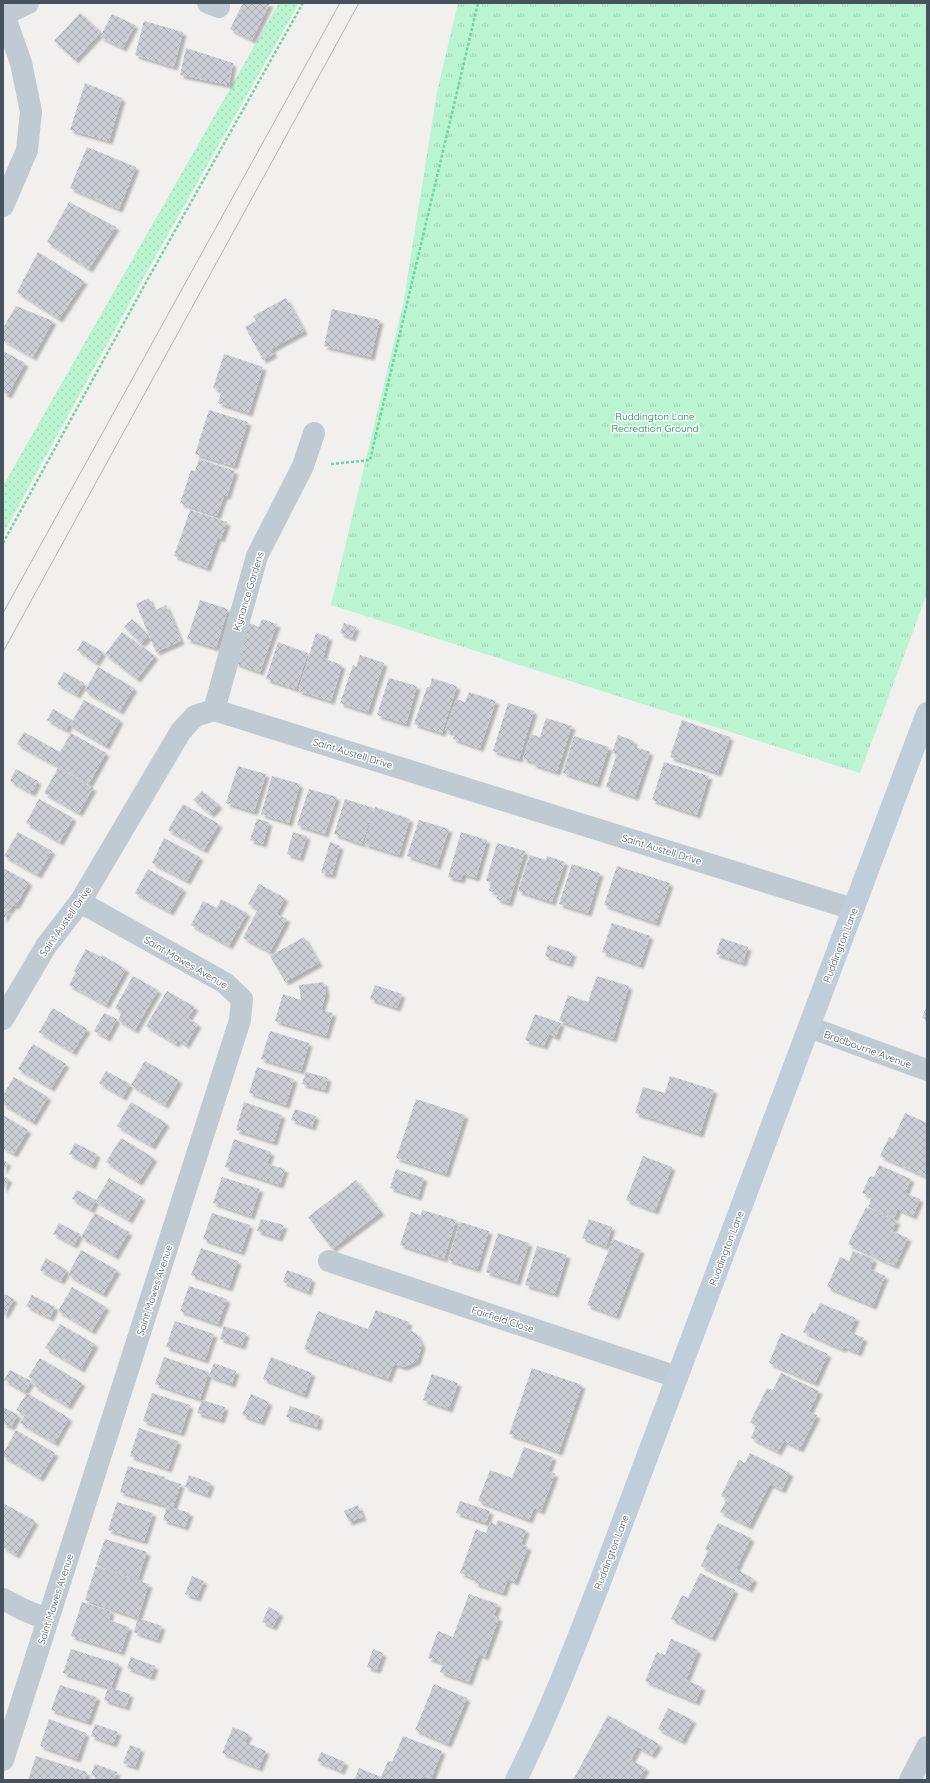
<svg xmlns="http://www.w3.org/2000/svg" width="930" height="1783" font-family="Quicksand,sans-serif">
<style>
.grass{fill:url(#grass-dots)}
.park{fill:url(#park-tufts)}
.building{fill:url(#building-cross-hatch);filter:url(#shadow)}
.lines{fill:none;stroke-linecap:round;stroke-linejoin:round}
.path{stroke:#6ed5a1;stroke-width:2.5;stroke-dasharray:3 2;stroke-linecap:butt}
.street{stroke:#bfcad3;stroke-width:22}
.secondary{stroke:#c0cdda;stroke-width:22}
.tram{stroke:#b1b5bb;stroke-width:1}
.labels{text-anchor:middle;stroke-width:3;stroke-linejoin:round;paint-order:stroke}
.park-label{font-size:10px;fill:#0e8347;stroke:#fff}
.street-label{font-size:10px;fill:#46535f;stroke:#fff}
</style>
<defs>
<pattern id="grass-dots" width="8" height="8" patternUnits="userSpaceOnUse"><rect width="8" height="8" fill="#baf4d0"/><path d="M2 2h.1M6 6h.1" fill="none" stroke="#a1d3b5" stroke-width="1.8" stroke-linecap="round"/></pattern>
<pattern id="park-tufts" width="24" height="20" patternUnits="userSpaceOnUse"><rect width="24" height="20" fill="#baf4d0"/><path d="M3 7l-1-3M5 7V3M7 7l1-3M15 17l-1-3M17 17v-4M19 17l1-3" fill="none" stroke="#a1d3b5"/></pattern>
<pattern id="building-cross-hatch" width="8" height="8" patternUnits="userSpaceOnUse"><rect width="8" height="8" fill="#cbced5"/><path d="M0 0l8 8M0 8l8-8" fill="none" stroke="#a7aab0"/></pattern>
<filter id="shadow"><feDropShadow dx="3.5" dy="3.5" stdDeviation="1" flood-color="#0004"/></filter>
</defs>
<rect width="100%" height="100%" fill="#f2efef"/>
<path class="grass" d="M279 3H299L145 275 3 534V486Z"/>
<path class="park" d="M458 3H927V594L860 773 331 605 403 305 437 92Z"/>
<path class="building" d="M243 3H270L252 40 230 29Z
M80 13 101 32 75 60 54 41Z
M112 14 135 25 123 48 100 37Z
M144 21 183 32 174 67 135 55Z
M186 48 233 63 229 85 180 75Z
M85 83 122 98 109 141 70 130Z
M87 147 136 167 119 209 70 188Z
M69 202 116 227 89 269 47 242Z
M38 252 84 281 59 319 17 292Z
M286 298 304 331 271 349 274 354 263 360 245 327 256 321 253 316Z
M16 306 53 321 33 357 3 340V328Z
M332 309 380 320 371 357 324 346Z
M3 351 25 363 8 395 3 392Z
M224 354 263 367 249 413 218 403 222 390 213 388Z
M209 410 248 422 234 466 195 454Z
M199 459 235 471 227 496H224L217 516 180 503 191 470 195 471Z
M190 510 227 522 221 539 218 537 207 568 174 556Z
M149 598 154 611 166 605 181 641 156 652 136 604Z
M200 600 228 609 216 648 187 639Z
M132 619 149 636 141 644 124 627Z
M262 619 277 624 260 672 235 663 249 623 259 627Z
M344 623 356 627 352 638 340 633Z
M122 632 155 656 137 679 105 654Z
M316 633 329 637 323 658 342 665 331 701 298 691Z
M83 640 103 652 96 663 77 650Z
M278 642 308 653 296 689 266 679Z
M360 655 384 663 368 712 340 703 353 665 356 667Z
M98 667 134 688 120 711 85 691Z
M64 672 84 683 77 695 57 684Z
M389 678 417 686 406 724 377 715Z
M432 678 457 686 442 733 414 724 427 687H430Z
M469 692 496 701 480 748 453 739 455 734 445 730 456 699 465 702Z
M84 700 120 720 106 746 70 725Z
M508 703 534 711 519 759 493 751Z
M53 709 72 720 66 730 47 720Z
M546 718 572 726 557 772 532 764 533 762 523 759 531 734 540 737Z
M682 720 730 737 718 773 670 757Z
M24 732 60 752 71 733 106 753 89 784 17 744Z
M618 735 634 741 633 746 650 752 635 797 606 787 617 754 612 753Z
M574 736 609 747 597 784 563 773Z
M664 762 709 776 697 815 652 800Z
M238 766 266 774 254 812 226 803Z
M58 768 93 788 79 813 44 793Z
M16 769 38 781 32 793 10 781Z
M272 776 300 784 289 823 261 814Z
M309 789 337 797 325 834 297 825Z
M202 791 219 805 211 814 193 800Z
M39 799 73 818 60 842 26 823Z
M345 799 374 808 362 844 334 834Z
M183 804 219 824 204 850 168 830Z
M375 807 410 819 399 855 364 844Z
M257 819 269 822 263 844 250 840Z
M419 820 449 829 437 866 407 856Z
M18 832 52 851 38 875 4 856Z
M293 832 307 836 300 858 287 854Z
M461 832 487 840 476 878 463 874 461 880 448 877Z
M164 838 200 857 187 881 152 863Z
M330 842 340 846 332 875 321 873Z
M497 843 525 851 509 903 496 899 498 893 489 891 491 882 486 881Z
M530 855 546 860 547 856 565 862 552 902 518 891Z
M572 864 600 873 588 913 559 904Z
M617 866 670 883 656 923 604 905Z
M3 868 29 882 16 906 13 905 9 911 3 908Z
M148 869 183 889 170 912 135 893Z
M259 884 285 898 277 914 287 919 270 952 243 938 258 909 248 904Z
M221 899 247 913 229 946 191 925 203 901 217 908Z
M3 909 8 912 3 920Z
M612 923 650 936 640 965 602 952Z
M304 937 319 963 285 982 270 956Z
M721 938 748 947 743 963 716 954Z
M548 945 573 953 569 964 545 956Z
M86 949 101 957 102 955 126 969 106 1005 69 985 76 972 74 971Z
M133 976 158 990 135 1030 118 1020 122 1012 115 1008Z
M597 976 629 986 613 1039 559 1021 568 995 588 1002Z
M324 982 326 993 321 1010 333 1013 326 1036 275 1021 283 994 301 1000 299 985Z
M375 985 402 994 397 1008 370 999Z
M167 991 195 1007 188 1018 198 1024 186 1045 178 1040 176 1044 146 1026Z
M927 1005V1020L922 1018Z
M53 1008 87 1029 73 1052 39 1032Z
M104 1013 117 1019 107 1038 94 1031Z
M535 1014 561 1023 556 1037 549 1034 544 1046 525 1040Z
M270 1031 309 1043 301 1071 261 1059Z
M33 1044 66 1064 51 1088 18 1069Z
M145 1061 179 1080 165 1105 131 1085Z
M257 1067 294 1079 286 1105 249 1093Z
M106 1071 130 1084 123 1097 99 1083Z
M306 1072 328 1078 325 1090 302 1084Z
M670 1076 714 1090 700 1134 635 1113 643 1087 665 1093Z
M14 1077 48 1097 33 1122 3 1104V1095Z
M416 1099 465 1115 446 1174 396 1158Z
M131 1102 166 1123 152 1146 117 1126Z
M244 1102 282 1115 274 1142 236 1130Z
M295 1109 316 1116 312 1127 291 1120Z
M905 1113 927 1123V1177L880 1156 889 1137 893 1139Z
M3 1115 28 1130 14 1154 3 1148Z
M121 1138 154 1158 139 1182 106 1162Z
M234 1139 271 1152 267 1164 285 1169 280 1185 225 1167Z
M75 1143 97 1154 92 1166 69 1154Z
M643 1156 672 1167 655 1211 626 1200Z
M3 1160 8 1163 3 1171Z
M879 1165 911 1179 905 1193 920 1199 913 1216 898 1209 894 1218 868 1207 872 1197 862 1193 870 1176 874 1177Z
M396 1169 424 1178 418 1197 390 1188Z
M3 1176 9 1179 3 1190Z
M222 1177 260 1189 251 1216 213 1203Z
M109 1178 142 1197 129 1220 96 1201Z
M356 1180 381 1212 332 1249 308 1217Z
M77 1190 96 1200 91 1210 72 1199Z
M866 1207 897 1221 892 1231 908 1238 895 1266 848 1244Z
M422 1210 456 1220 444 1259 400 1245 411 1212 421 1215Z
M95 1213 129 1232 115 1256 81 1237Z
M212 1213 250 1225 241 1252 203 1239Z
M261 1219 284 1225 279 1238 257 1231Z
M589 1219 612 1227 606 1247 582 1238Z
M460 1222 489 1231 477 1269 448 1260Z
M59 1223 80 1234 74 1245 53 1234Z
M498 1233 529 1243 517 1282 486 1272Z
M613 1239 641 1250 616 1316 587 1305Z
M537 1246 567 1255 555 1294 525 1285Z
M201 1248 238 1261 229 1288 191 1275Z
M81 1250 117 1270 103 1294 68 1275Z
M853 1251 874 1259 870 1269 885 1276 873 1306 827 1287 840 1257 849 1261Z
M46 1258 67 1270 61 1281 40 1270Z
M287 1270 312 1279 308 1292 283 1282Z
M189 1286 227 1299 218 1324 180 1311Z
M72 1287 106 1307 92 1331 58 1311Z
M5 1294 14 1299 5 1315 3 1314V1298Z
M32 1295 55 1307 50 1318 26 1306Z
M820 1303 856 1318 850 1332 864 1338 858 1353 844 1347 842 1349 803 1332 812 1312 815 1314Z
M376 1310 409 1322 406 1329 416 1333 422 1345 417 1361 404 1367 394 1364 388 1379 304 1349 318 1311 368 1329Z
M175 1321 214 1334 205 1360 166 1347Z
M60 1324 95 1344 81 1369 45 1348Z
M224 1326 246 1333 242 1346 220 1339Z
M781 1333 828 1354 815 1383 769 1363Z
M164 1357 209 1372 200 1399 155 1384Z
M271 1357 312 1373 304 1395 263 1379Z
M40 1358 82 1383 68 1406 34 1386 36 1382 28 1377Z
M214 1363 236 1371 232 1384 209 1376Z
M532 1368 582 1385 559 1452 509 1434Z
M10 1370 31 1381 25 1392 4 1380Z
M781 1373 819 1391 809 1412 817 1415 800 1449 784 1441 778 1452 751 1438 756 1426 750 1422 767 1388 773 1390Z
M432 1374 458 1383 449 1409 423 1400Z
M27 1393 69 1418 55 1443 20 1423 25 1415 16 1410Z
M152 1393 190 1405 181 1433 143 1421Z
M251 1394 269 1402 261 1422 242 1415Z
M202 1400 225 1407 221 1420 197 1413Z
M290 1406 320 1416 317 1427 286 1417Z
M3 1407 18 1415 11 1427 3 1423Z
M139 1428 178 1441 168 1469 130 1456Z
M16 1430 55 1453 40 1478 3 1456V1454Z
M524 1447 553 1457 548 1471 555 1474 541 1511 534 1508 529 1520 478 1501 490 1470 512 1478Z
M750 1453 790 1473 782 1490 770 1484 749 1526 720 1512 727 1499 721 1496 729 1479 739 1460 745 1463Z
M128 1466 165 1477V1479L181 1484 173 1508 190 1513 185 1527 163 1520 167 1506 120 1492Z
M189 1475 211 1483 207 1495 185 1487Z
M460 1501 490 1511 486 1523 456 1513Z
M117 1502 153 1513 144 1541 108 1530Z
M3 1503 35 1521 16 1555 3 1547Z
M358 1505 363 1517 349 1522 344 1511Z
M498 1520 526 1530 521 1544 528 1547 515 1582 508 1579 503 1593 474 1583 476 1579 460 1573 476 1529 486 1533 490 1522 496 1525Z
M718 1523 751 1538 736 1569 754 1579 749 1589 701 1566 708 1551 705 1549Z
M105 1539 147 1552 138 1579 96 1565Z
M96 1566 149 1584 138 1618 85 1600Z
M700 1573 735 1590 712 1638 671 1619 682 1595 688 1598Z
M192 1576 204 1581 197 1598 185 1594Z
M469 1594 498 1604 494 1616 499 1618 485 1657 479 1654 469 1682 440 1672 443 1663 428 1658 438 1631 453 1637Z
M82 1602 111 1611 109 1620 129 1627 121 1652 71 1636Z
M269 1607 280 1613 273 1627 262 1622Z
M138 1618 162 1626 157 1640 134 1632Z
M671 1639 698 1650 686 1680 702 1687 696 1702 645 1681 657 1652 665 1655Z
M71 1649 119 1664 111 1688 130 1694 126 1707 104 1700 108 1687 63 1673Z
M373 1649 383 1653 377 1670 367 1667Z
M131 1657 155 1666 151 1677 127 1668Z
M434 1684 467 1698 448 1744 415 1730Z
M60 1685 97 1697 88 1722 51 1710Z
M668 1708 693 1720 682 1741 658 1729Z
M608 1715 659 1744 652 1755 638 1747 631 1760 646 1768 639 1780H573Z
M49 1719 86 1733 77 1759 40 1746Z
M95 1724 118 1732 113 1744 91 1736Z
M233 1727 249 1734 245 1742 266 1751 259 1768 222 1753Z
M403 1736 442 1751 431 1779 424 1776 422 1780H354L359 1768 381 1777 388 1761 392 1762Z
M130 1745 141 1749 135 1767 123 1763Z
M321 1752 345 1762 341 1771 317 1761Z
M36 1756 87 1772 85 1780H28Z
M95 1764 117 1772 114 1780H103L91 1775Z"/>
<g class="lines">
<path class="path" d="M331 464 370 460 478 3
M3 543 149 277 303 3"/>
<path class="street" d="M208 3 219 7
M3 12 21 63 31 112 27 150 3 206
M5 14 28 3
M214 710 257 556 303 466 314 433
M3 1019 46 946 80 902 181 731 195 716 214 710 853 909
M809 1027 927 1070
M329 1261 677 1377
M3 1599 22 1609 48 1620
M3 1760 240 1020 242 999 225 983 80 902
M910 1780 927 1747"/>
<path class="secondary" d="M516 1780C548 1716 574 1649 600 1582L927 713"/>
<path class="tram" d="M3 613 340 3
M3 652 359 3"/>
</g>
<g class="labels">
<g class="park-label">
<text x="655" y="420">Ruddington Lane<tspan x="655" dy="12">Recreation Ground</tspan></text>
</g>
<g class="street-label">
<text transform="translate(248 591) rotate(-73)" y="4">Kynance Gardens</text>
<text transform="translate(353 753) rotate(17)" y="4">Saint Austell Drive</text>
<text transform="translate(662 849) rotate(17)" y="4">Saint Austell Drive</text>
<text transform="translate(65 921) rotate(-55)" y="4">Saint Austell Drive</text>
<text transform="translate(840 945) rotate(-69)" y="4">Ruddington Lane</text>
<text transform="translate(186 962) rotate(30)" y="4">Saint Mawes Avenue</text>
<text transform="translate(868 1049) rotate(20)" y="4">Bradbourne Avenue</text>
<text transform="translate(726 1248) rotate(-69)" y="4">Ruddington Lane</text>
<text transform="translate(154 1290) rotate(-72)" y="4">Saint Mawes Avenue</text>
<text transform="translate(503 1319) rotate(18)" y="4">Fairfield Close</text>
<text transform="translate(611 1552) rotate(-69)" y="4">Ruddington Lane</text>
<text transform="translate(55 1599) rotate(-72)" y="4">Saint Mawes Avenue</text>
</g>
</g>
<rect width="930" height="1783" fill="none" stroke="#46535f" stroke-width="8"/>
</svg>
